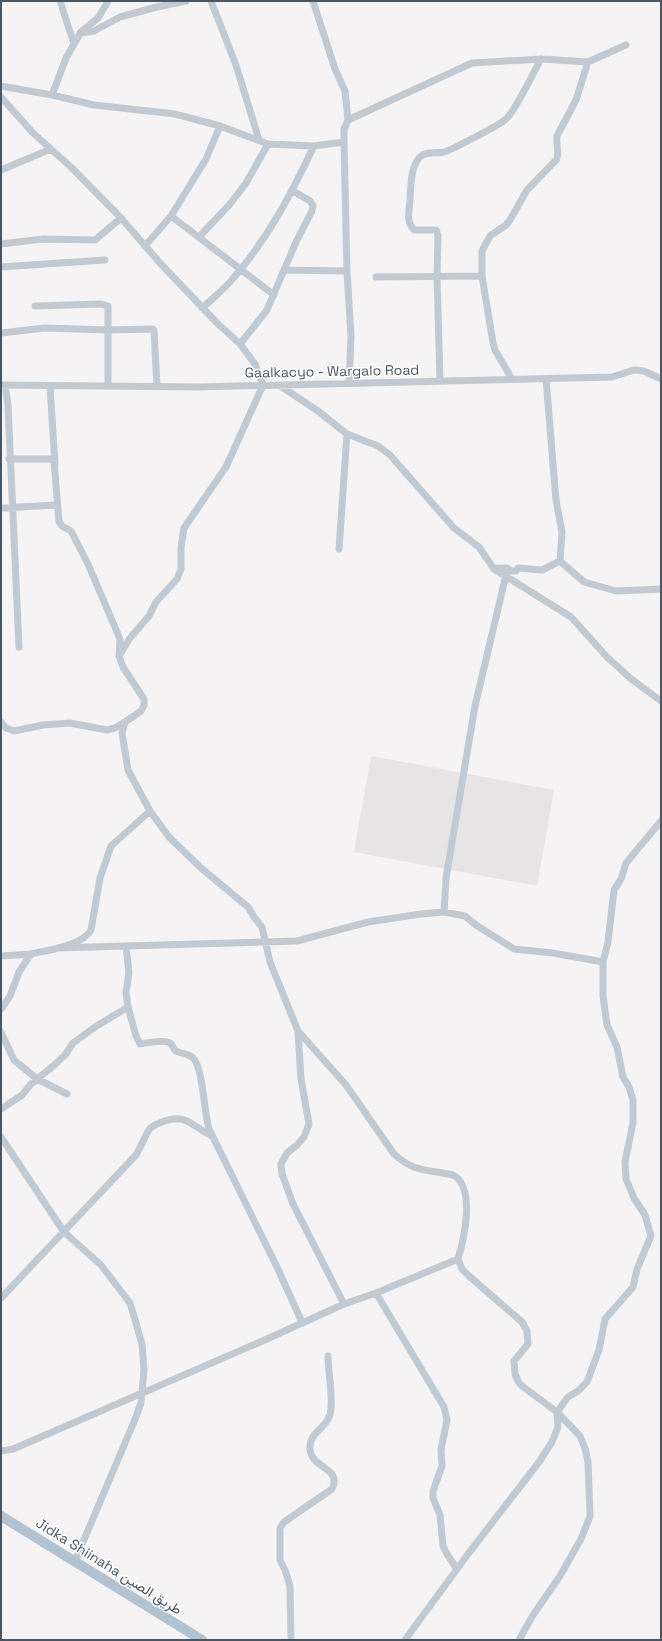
<svg xmlns="http://www.w3.org/2000/svg" width="662" height="1641" font-family="'Space Grotesk',Vazirmatn,sans-serif">
<style>
.education{fill:#e6e4e5}
.lines{fill:none;stroke-linecap:round;stroke-linejoin:round}
.minor{stroke:#c1cad2;stroke-width:7}
.primary{stroke:#b3c2d1;stroke-width:10}
.labels{text-anchor:middle;stroke-width:3;stroke-linejoin:round;paint-order:stroke}
.street-label{font-size:14px;fill:#4a5661;stroke:#fff}
</style>
<rect width="100%" height="100%" fill="#f5f3f3"/>
<path class="education" d="M371 756 554 790 537 886 354 852Z"/>
<g class="lines">
<path class="minor" d="M60 1 74 44
M211 1 236 65 259 140
M313 1 335 69 345 91 348 120 344 129V142
M80 33 94 31 120 17 157 7 186 1
M1 86 52 95 94 105 175 114 220 126 268 144 314 146 344 142 347 271 351 337 349 383
M52 95 66 58 81 32 98 18 107 3V1
M1 97 33 133 72 168 121 218 160 263 217 323 240 344 255 364 263 385 226 467 184 528 181 548V569L177 579 156 602 149 616 130 638 119 656
M348 120 472 63 541 59 588 62 626 45
M1 170 51 149
M171 216 274 295
M199 237 230 204 246 183 268 144
M1 244 44 239 95 240 121 218
M145 246 171 216 206 159 220 126
M1 267 105 260
M284 270 347 271
M376 277 482 276
M35 306 101 304 108 306V386
M202 308C213 298 226 288 235 276 269 237 292 192 314 146
M1 333 45 328 109 330 152 329 154 330 157 386
M240 344 267 310 296 242 312 211 313 205 310 201 293 191
M512 379 495 350 493 343 482 276V251L490 236 506 225 510 220 527 190 557 159C559 151 556 144 557 136L576 100 588 62
M546 379 556 500 562 532 560 561
M440 381 437 277 438 235 436 230H414C406 222 409 211 410 201 411 188 410 167 420 157 426 151 436 154 444 152 451 150 500 125 506 119 516 110 533 73 541 59
M1 385 199 387 612 377 634 370 644 371 661 379
M5 385 8 405 19 647
M279 385 318 411 347 434 378 446 390 455 454 528 479 547 494 569 571 617 607 657 630 678 661 701
M50 386 55 465
M9 459H51L54 461 59 522 62 526 71 531 88 564 120 639 119 656 123 667 144 699V705L141 711 125 722 122 733 128 770 150 811 169 837 201 868 248 907 254 917 262 927 270 962 298 1031 346 1085 394 1154C415 1173 427 1169 453 1175 476 1187 464 1239 458 1259L462 1269 469 1276 522 1322 527 1331 528 1344 514 1361 515 1374 518 1381 522 1386 557 1412 580 1436 585 1448 588 1462 590 1516 582 1537 560 1576 533 1615 519 1640
M1 508 57 505
M339 549 347 434
M495 568H507L510 571H516L518 568 542 570 560 561 584 582 616 591 661 589
M1 722 6 728 14 731 43 725 70 723 107 730 115 728 125 722
M444 912 446 878 475 706 506 575
M126 946 129 973 126 992 128 1007 136 1036 140 1044C146 1043 165 1039 170 1043 173 1045 173 1049 176 1051 181 1054 188 1053 193 1058 203 1067 204 1113 209 1129L276 1265 302 1322
M58 948 297 941 368 922 421 914 444 912 465 916 476 925 514 949 553 953 603 962
M1 956 31 954
M1 1009 10 996 19 972 31 954C48 950 82 946 91 930L100 878 111 846 150 811
M298 1031 301 1079 309 1124 304 1137 297 1145 287 1153 281 1164 282 1174 293 1204 344 1304
M1 1032 14 1060 37 1079 67 1094
M1 1109 22 1095 31 1084 52 1067 65 1055 73 1043 95 1027 128 1007
M1 1137 64 1232 101 1265 130 1303 142 1344 144 1370 141 1403 136 1417 75 1561
M376 1293 444 1407 447 1420 441 1450 442 1466 433 1491V1498L440 1515 443 1546 447 1554 457 1569
M1 1298 136 1155C141 1147 144 1138 149 1130 152 1125 157 1124 162 1122 187 1112 192 1127 212 1136
M1 1451 13 1449 267 1339 344 1304 376 1293 458 1259
M291 1640 290 1586 285 1570 280 1560V1528L284 1522 332 1489C343 1467 310 1469 310 1448 309 1433 326 1428 330 1415 334 1398 328 1374 328 1356
M405 1640 468 1554 539 1462 552 1442 558 1427 557 1412 568 1397 578 1391 587 1382 599 1350 605 1319 633 1287 637 1269 651 1236 645 1215 634 1198 626 1179 625 1162 633 1123V1100L629 1087 623 1077 617 1047 607 1025 603 996V962L608 942 614 890 621 879 626 863 661 821"/>
<path class="primary" d="M1 1516 202 1640"/>
</g>
<g class="labels">
<g class="street-label">
<text transform="translate(332 371) rotate(-1)" y="5">Gaalkacyo - Wargalo Road</text>
<text transform="translate(109 1566) rotate(32)" y="5">Jidka Shiinaha طريق الصين</text>
</g>
</g>
<rect width="662" height="1641" fill="none" stroke="#4a5661" stroke-width="4"/>
</svg>
